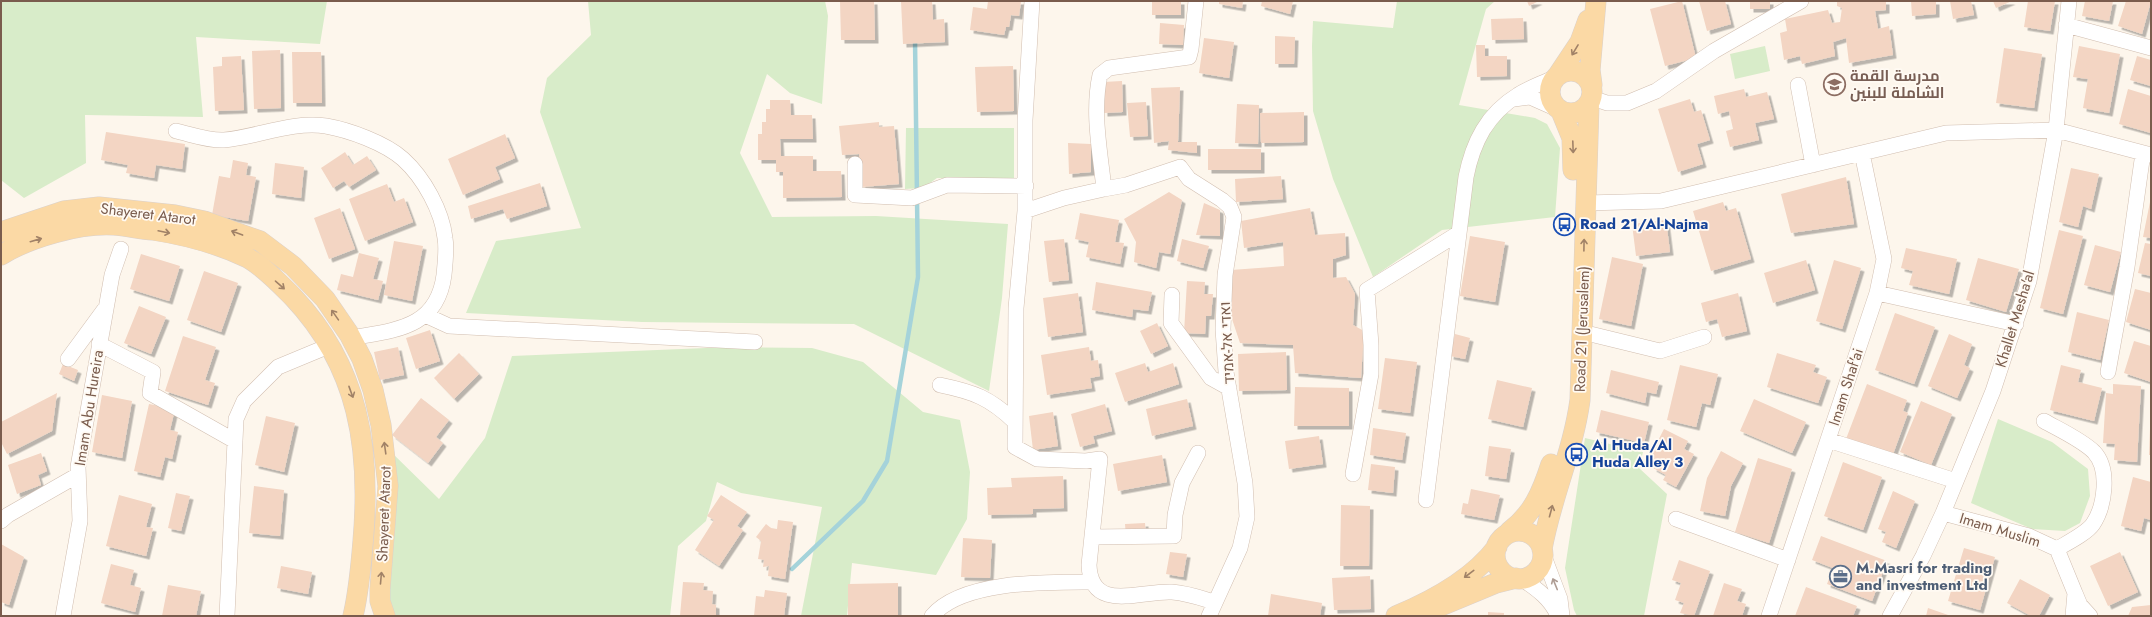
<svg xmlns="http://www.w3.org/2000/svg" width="2152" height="617" font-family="Jost,Cairo,Heebo,sans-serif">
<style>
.green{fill:#d8ecc9}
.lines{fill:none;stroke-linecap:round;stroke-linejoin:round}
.stream{stroke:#a5d3da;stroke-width:4.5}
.building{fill:#f3d5c3;filter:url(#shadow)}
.minor-casing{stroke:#d1beb0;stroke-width:16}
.major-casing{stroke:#dad1cd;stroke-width:21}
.minor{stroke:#fff;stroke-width:15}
.major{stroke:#fbd9a5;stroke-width:20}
.oneway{stroke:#a18267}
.oneway2{stroke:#af9d94}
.labels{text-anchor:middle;stroke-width:3.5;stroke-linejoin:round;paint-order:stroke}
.education-label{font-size:15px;font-weight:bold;fill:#785e54;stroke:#fffaf3;text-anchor:start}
.street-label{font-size:15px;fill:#7a5c4d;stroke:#fffaf3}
.transit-label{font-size:15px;font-weight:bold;fill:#164399;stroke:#fffaf3;text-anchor:start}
.service-label{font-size:15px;font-weight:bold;fill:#4e5e75;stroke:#fffaf3;text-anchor:start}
</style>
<defs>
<filter id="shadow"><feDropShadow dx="3.5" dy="3.5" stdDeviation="0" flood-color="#0004"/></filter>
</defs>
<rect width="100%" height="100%" fill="#fdf6ec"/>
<path class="green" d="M1 1H327L320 44 196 37 203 117 85 115 86 163 24 198 1 180Z
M588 1H825L828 16 822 104 790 93 767 74 740 153 772 217 876 216 1008 224 1002 298 989 391 854 324 642 322 466 313 496 241 581 228 540 112 547 78 591 35Z
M1397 1H1495L1486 9 1459 105 1535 118 1547 124 1560 148 1555 217 1442 230 1373 277 1333 179 1313 111 1312 46 1313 21 1393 28Z
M1765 46 1770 71 1735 79 1730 54Z
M906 128H1014V179L937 178 923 188 905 189Z
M730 347 812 348 863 362 923 412 960 420 970 472 967 519 936 575 852 563 847 616H801L822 507 741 493 717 482 706 521 678 546 670 616H381L388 449 439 499 485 438 512 356Z
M1998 419 2052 442 2088 469 2090 496 2080 523 2065 531 2032 529 1971 503Z
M1585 438 1643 452 1639 468 1667 494 1644 616H1577L1574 610 1565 568Z"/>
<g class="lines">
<path class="stream" d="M792 569 863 501 887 461 918 277 915 39"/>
</g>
<path class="building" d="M840 1H874L875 40H841Z
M901 1H932L933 20 944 19 945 42 903 44Z
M988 1H1021L1019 16 1011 15 1009 27H1006L1004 35 970 30 973 7 987 9Z
M1152 1H1181V15H1152Z
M1219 1H1243L1242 8 1219 4Z
M1262 1H1293L1290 14 1261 6Z
M1527 1H1539L1529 6Z
M1682 1 1696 58 1665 66 1650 9Z
M1699 1H1725L1731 24 1707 31Z
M1750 1H1770V9H1750Z
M1837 1H1886V10L1875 11 1878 29 1889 26 1893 55 1849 63 1846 38 1833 42 1835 56 1802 64 1800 56 1784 60 1780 33 1787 31 1785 19 1828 10 1832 23 1840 22 1842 8 1837 6Z
M1911 1H1936V14L1912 16Z
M1950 1H1971L1974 15 1953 19Z
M1993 1H2012L1996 8Z
M2028 1H2055L2050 31 2024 27Z
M2085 1H2113L2109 21 2082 16Z
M2126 1H2151L2142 34 2118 26Z
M1523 18 1524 39 1492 40 1491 19Z
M1160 23 1184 25 1183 45 1159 44Z
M1275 36 1295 37 1294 64H1275Z
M1204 38 1234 42 1229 78 1199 73Z
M1476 45H1485V56H1507V76L1477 77Z
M2079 46 2120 54 2109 113 2083 108 2088 79 2073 77Z
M2004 48 2042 54 2034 108 1996 103Z
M280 50 281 108 254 109 252 51Z
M292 52H321L322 103H293Z
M241 56 244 110 215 111 213 67 222 66V57Z
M2137 56 2151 60V86L2130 80Z
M1013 66 1014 111 977 112 975 67Z
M1122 81 1123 112 1104 113 1103 82Z
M1180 87 1178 142H1197V153L1168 150 1169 141 1154 143 1151 88Z
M1744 89 1746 97 1767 92 1774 119 1755 123 1759 140 1730 147 1726 131 1733 129 1729 111 1718 114 1714 96Z
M2128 89 2151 96V133L2119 124Z
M1690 99 1694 112 1701 110 1710 140 1697 144 1703 164 1678 172 1658 109Z
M770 100H790L791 115H812L813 139H780L781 156H813V171H841L842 197 783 198V172H776V160H758V134H762V122H766V109H770Z
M1146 102 1148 136 1130 137 1127 103Z
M1237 104 1259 105 1258 144 1235 143Z
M1304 112V142L1261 143 1260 113Z
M879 122V127L894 126 899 184 862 187 859 154 842 155 839 126Z
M106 132 185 144 182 169 156 165 154 178 126 173 128 165 101 160Z
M505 134 515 158 495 167 500 179 463 195 448 159Z
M1068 143 1091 144V172L1069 174Z
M1208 149H1261V170H1208Z
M345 152 353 165 367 156 376 170 349 187 344 181 333 188 321 168Z
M233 160 248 163 246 175 256 177 248 221 212 215 219 176 230 178Z
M275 163 304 167 301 198 272 194Z
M2071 168 2099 174 2091 209 2083 206 2078 227 2059 222Z
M1281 176 1283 199 1236 202 1235 179Z
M1846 177 1854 224 1791 233 1781 194Z
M540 183 547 206 507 219 503 209 471 219 468 206Z
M387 184 394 202 404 198 413 222 365 241 349 199Z
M1169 192 1182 200 1170 254 1159 252 1156 268 1134 262 1136 242 1124 219Z
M1723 202 1726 211 1736 208 1751 259 1711 271 1693 211Z
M2150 202H2151V238L2143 237Z
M1204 203 1220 210V236L1196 235Z
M340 208 355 249 329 259 314 218Z
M1310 208 1315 235 1345 233 1346 255 1333 259V278L1346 277 1355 294 1353 325 1364 331 1361 378 1295 373 1293 345 1240 343 1230 313 1231 270 1284 266 1283 242 1244 248 1241 221Z
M1080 213 1119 220 1115 242 1124 243 1120 264 1086 257 1089 242 1075 239Z
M1666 220 1670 252 1636 256 1632 224Z
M2059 230 2083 236 2063 314 2040 308Z
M1470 236 1505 242 1495 302 1460 296Z
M1064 239 1069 280 1049 282 1044 241Z
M1182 239 1209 246 1203 268 1177 261Z
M394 241 423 246 412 301 384 295Z
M2145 243 2151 244V276L2138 273Z
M2095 245 2121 252 2110 292 2084 285Z
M1906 248 1957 259 1949 294 1909 285 1913 271 1901 268Z
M359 253 379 258 373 279 383 281 378 300 337 290 341 274 353 277Z
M141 254 180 266 169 301 130 289Z
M1612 257 1643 264 1631 326 1599 319Z
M1978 258 2019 269 2006 312 1966 300Z
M1806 260 1815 290 1773 303 1764 273Z
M1834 260 1861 268 1842 329 1816 321Z
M204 271 238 283 221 332 187 320Z
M1187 281 1205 282 1204 294H1213L1211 316H1206L1205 334 1184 333Z
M1096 282 1152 292 1148 311 1133 309 1132 317 1092 310Z
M2135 289 2151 293V330L2126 322Z
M1078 293 1083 332 1048 337 1043 298Z
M1738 293 1747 331 1722 337 1717 319 1706 322 1701 303Z
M139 306 166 317 151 354 124 343Z
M2077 312 2109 320 2100 360 2068 352Z
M1895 313 1935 327 1914 384 1875 370Z
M1157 323 1168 346 1151 354 1140 331Z
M430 330 440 361 416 369 406 338Z
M1455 334 1470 338 1465 359 1450 356Z
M1949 334 1972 344 1964 365 1970 368 1957 398 1928 386Z
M183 336 216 347 205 380 215 383 208 405 165 391Z
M2134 341 2151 346V382L2124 373Z
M398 347 404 375 380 380 374 352Z
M1089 347 1091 361 1098 360 1100 376 1090 378 1092 388 1047 395 1041 355Z
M1286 352 1287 390 1239 391 1238 354Z
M459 353 479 374 454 399 434 378Z
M1777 353 1816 365 1813 372 1827 377 1818 403 1767 387Z
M1385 358 1417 362 1410 413 1378 409Z
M1145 363 1148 372 1173 363 1179 384 1125 402 1115 373Z
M63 364 78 370 74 381 59 374Z
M1680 365 1718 374 1710 405 1702 403 1696 427 1667 420Z
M2061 365 2081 370 2078 382 2102 388 2094 421 2050 410Z
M1611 370 1659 382 1656 394 1647 392 1645 403 1606 393Z
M1497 380 1532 388 1523 427 1488 419Z
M1867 384 1907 400 1903 411 1908 413 1892 457 1846 439Z
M2113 384 2141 386 2137 462 2114 460 2115 444 2103 443 2106 393 2113 394Z
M1295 387 1349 388V426H1294Z
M57 393 52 431 7 454 1 442V422Z
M102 395 132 401 122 458 92 452Z
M421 398 449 420 436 437 443 443 428 463 392 435Z
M1187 399 1193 426 1152 436 1146 409Z
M1754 399 1806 422 1792 453 1740 431Z
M1921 401 1952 414 1931 465 1900 452Z
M149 404 175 409 170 430 178 432 172 459 165 457 160 477 134 471Z
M1105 404 1112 431 1093 436 1095 443 1080 447 1071 414Z
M1601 410 1649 422 1644 443 1596 432Z
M1053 412 1058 446 1033 450 1029 416Z
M266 416 295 423 284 472 255 465Z
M1373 428 1406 433 1402 460 1370 455Z
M2150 428H2151V455H2149Z
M1664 429 1688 441 1684 449 1694 454 1676 487 1663 480 1666 475 1653 468 1656 462 1649 458Z
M1319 436 1323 464 1289 469 1285 441Z
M1489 446 1511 449 1506 479 1485 476Z
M1721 451 1743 463 1731 486 1725 516 1700 511 1707 478Z
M41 453 47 471 38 475 41 485 17 494 8 465Z
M1162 455 1167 482 1118 491 1113 464Z
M1758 458 1792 469 1769 543 1735 532Z
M1843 462 1882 477 1863 530 1824 516Z
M1371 464 1395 467 1393 493 1368 490Z
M1063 476 1064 508 1033 509V514L988 515 987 488 1012 487 1011 478Z
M2133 477 2151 482V520L2144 518 2141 531 2121 526Z
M254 486 284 490 280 536 249 533Z
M1471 489 1500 495 1494 520 1461 514 1463 503 1468 504Z
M1893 491 1915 501 1896 548 1882 542 1886 532 1878 529Z
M176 493 190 496 181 531 168 528Z
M119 495 152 504 146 527 153 528 146 556 106 546Z
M721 495 747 512 737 526 743 530 719 566 695 550 714 520 707 516Z
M1341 505 1370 506 1369 566H1340Z
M778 520 793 522 785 579 768 576 769 566 763 567 764 560 758 559 761 541 756 537 766 524 771 528 777 529Z
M1145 523 1146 535 1126 536 1125 524Z
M1821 536 1887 561 1872 601 1827 584 1833 568 1812 560Z
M963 538 992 540 990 578 961 577Z
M1 544 24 557 9 605 1 602Z
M1964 548 1995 557 1980 610 1948 601Z
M1170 552 1187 554 1183 577 1166 574Z
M2120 552 2138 592 2108 606 2090 566Z
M1679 560 1710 571 1694 616 1680 613 1684 603 1675 600 1681 583 1672 580Z
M111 564 134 570 130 585 141 588 135 612 101 603Z
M281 566 312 572 308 594 277 588Z
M1370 576 1371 609 1334 610 1332 578Z
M2020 579 2050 595 2039 616H2031L2007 603Z
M683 582 704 583 703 590 713 591 712 604 716 605V616H680Z
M898 583V616H848V584Z
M1724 583 1742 589 1737 601 1746 604 1742 616H1713Z
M168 585 201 591 196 616H162Z
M1806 587 1857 606 1853 616H1795Z
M765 590 787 593 784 616H754L756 596 764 597Z
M1271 594 1322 603 1320 616H1268Z
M2151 605V616H2128L2132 607Z
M1928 608 1951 616H1926Z
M1488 612 1504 613V616H1488Z"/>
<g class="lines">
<defs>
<path id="minor" d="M1032 1 1025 120V211L1016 308 1015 447 1037 459 1086 461 1100 459 1089 565C1091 614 1141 590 1172 592 1187 593 1201 598 1214 602
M2066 25 2151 48
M1798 85 1813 165
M1592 98 1607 103H1627L1656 91 1714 51 1801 1
M1514 99 1530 97 1557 109
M176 131C190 134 209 141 224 140 258 137 291 121 326 126 349 130 385 143 403 159 424 178 442 211 445 238 447 249 445 264 444 275 437 329 394 330 351 338
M855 164V195L912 198 947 185 1026 186
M1104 189 1126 185 1180 167 1189 179 1222 200 1230 207 1234 217 1225 275 1223 329 1226 372 1245 483 1247 517 1240 548 1209 616
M1586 203 1661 201 1946 133 2056 130 2151 155
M1025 211 1064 198 1104 189C1100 151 1092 112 1100 75L1109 68 1189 57 1191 49 1196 1
M1877 293 2016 324
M1172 295 1171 323 1211 378 1229 388
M425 315 449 326 755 342
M1582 332 1660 351 1704 337
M99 344 153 372 150 393 235 441
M68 359 104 310
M2108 372 2127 267 2143 153
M940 385C974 392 990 398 1015 422
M2044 421C2058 429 2082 440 2094 452 2110 469 2105 506 2093 524 2087 533 2067 543 2057 549
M1828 440 1956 481
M1353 474 1371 374V345L1367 290 1459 233
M1426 500 1466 177C1473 142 1487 114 1518 95 1530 87 1544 83 1557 76
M1943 513 2029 536 2057 549 2075 593 2073 616
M1676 519 1788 560
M1 521 8 515 78 475
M1093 537 1174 536 1175 515 1182 483 1198 453
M1543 554 1560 599 1562 616
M1522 579C1537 589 1551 599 1558 616
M2075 593 2080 605 2090 616
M63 616 80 521 78 467 112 275 121 249
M227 616 236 419 244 401 278 367 331 345
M932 616C962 580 1049 582 1092 582
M1769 616 1877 293 1884 259 1862 153
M1890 616 1923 556 1943 513 1993 391 2029 281 2056 130 2069 1"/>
<path id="major" d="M1550 92a21 21 0 1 1 42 0a21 21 0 1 1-42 0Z
M1558 75 1580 42 1588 20
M1592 85 1590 70 1596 1
M1561 111 1572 138 1573 170
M1 232 64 211 99 207 175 215 204 221 260 241 293 266 325 299 349 334 362 359 373 390 381 425 388 486 380 589V601L385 616
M1 255C30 237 80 223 114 225 127 226 140 229 153 230 185 235 219 244 248 258 264 267 280 284 293 297 359 367 371 448 363 541 361 566 359 591 353 616
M1495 555a24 24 0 1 1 48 0a24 24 0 1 1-48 0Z
M1509 532C1533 514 1542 492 1551 464
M1542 549C1551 498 1573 452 1580 400L1589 104
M1431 610 1496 583 1516 578
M1396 616C1432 601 1473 579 1497 547"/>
</defs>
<use href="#minor" class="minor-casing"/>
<use href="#major" class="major-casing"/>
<use href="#minor" class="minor"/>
<use href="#major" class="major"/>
</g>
<defs><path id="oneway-shaft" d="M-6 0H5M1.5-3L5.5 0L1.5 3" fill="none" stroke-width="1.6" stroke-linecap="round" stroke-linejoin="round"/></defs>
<g class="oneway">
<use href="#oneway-shaft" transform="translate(1575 50) rotate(121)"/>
<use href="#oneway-shaft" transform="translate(1573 147) rotate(88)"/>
<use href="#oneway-shaft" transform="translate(164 232) rotate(12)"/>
<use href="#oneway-shaft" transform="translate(237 233) rotate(-160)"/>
<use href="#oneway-shaft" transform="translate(36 240) rotate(-16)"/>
<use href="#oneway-shaft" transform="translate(1584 245) rotate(-89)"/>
<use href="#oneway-shaft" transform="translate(280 285) rotate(41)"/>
<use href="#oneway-shaft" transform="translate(335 315) rotate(-125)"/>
<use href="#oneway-shaft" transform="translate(351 392) rotate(70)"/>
<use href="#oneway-shaft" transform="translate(385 448) rotate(-98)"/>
<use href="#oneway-shaft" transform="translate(1551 511) rotate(-75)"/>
<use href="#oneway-shaft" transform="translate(1469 574) rotate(143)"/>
<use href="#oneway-shaft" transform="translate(381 578) rotate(-85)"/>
</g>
<use class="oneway2" href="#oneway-shaft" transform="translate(1555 584) rotate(-112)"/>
<defs>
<symbol id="school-ring" viewBox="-11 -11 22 22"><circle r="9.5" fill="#fffaf3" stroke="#8d6e63" stroke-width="1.5"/><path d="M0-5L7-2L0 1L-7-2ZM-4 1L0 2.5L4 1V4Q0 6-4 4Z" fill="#8d6e63"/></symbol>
<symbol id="bus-ring" viewBox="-11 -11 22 22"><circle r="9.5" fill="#fffaf3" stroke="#1a4fb4" stroke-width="1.5"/><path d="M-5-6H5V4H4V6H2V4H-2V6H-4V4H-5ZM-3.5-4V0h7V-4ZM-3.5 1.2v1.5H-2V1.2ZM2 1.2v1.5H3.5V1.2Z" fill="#1a4fb4"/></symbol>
<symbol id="office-ring" viewBox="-11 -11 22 22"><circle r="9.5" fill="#fffaf3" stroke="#5c6f8a" stroke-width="1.5"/><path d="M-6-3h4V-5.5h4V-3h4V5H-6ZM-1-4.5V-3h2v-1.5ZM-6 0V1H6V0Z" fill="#5c6f8a"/></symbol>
</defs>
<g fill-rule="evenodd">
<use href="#school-ring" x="1822" y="72" width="25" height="25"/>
<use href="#bus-ring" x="1552" y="212" width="25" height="25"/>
<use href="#bus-ring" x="1564" y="442" width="25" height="25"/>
<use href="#office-ring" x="1828" y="564" width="25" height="25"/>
</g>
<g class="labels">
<g class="education-label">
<text x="1850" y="81">مدرسة القمة<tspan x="1850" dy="17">الشاملة للبنين</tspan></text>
</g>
<g class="street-label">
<text transform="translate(148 214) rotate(7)" y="5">Shayeret Atarot</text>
<text transform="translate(2015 319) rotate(-73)" y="5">Khallet Mesha'al</text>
<text transform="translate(1582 329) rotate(-88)" y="5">Road 21 (Jerusalem)</text>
<text transform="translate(1227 343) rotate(-93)" y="5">ואדי אל-אמיד</text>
<text transform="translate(1846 387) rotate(-72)" y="5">Imam Shaf'ai</text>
<text transform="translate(89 408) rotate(-81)" y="5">Imam Abu Hureira</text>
<text transform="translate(384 514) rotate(-88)" y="5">Shayeret Atarot</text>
<text transform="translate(2000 530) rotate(17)" y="5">Imam Muslim</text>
</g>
<g class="transit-label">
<text x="1580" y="229">Road 21/Al-Najma</text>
<text x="1592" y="450">Al Huda/Al<tspan x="1592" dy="17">Huda Alley 3</tspan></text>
</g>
<g class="service-label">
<text x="1856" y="573">M.Masri for trading<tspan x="1856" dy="17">and investment Ltd</tspan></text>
</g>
</g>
<rect width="2152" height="617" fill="none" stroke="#7a5c4d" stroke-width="4"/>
</svg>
